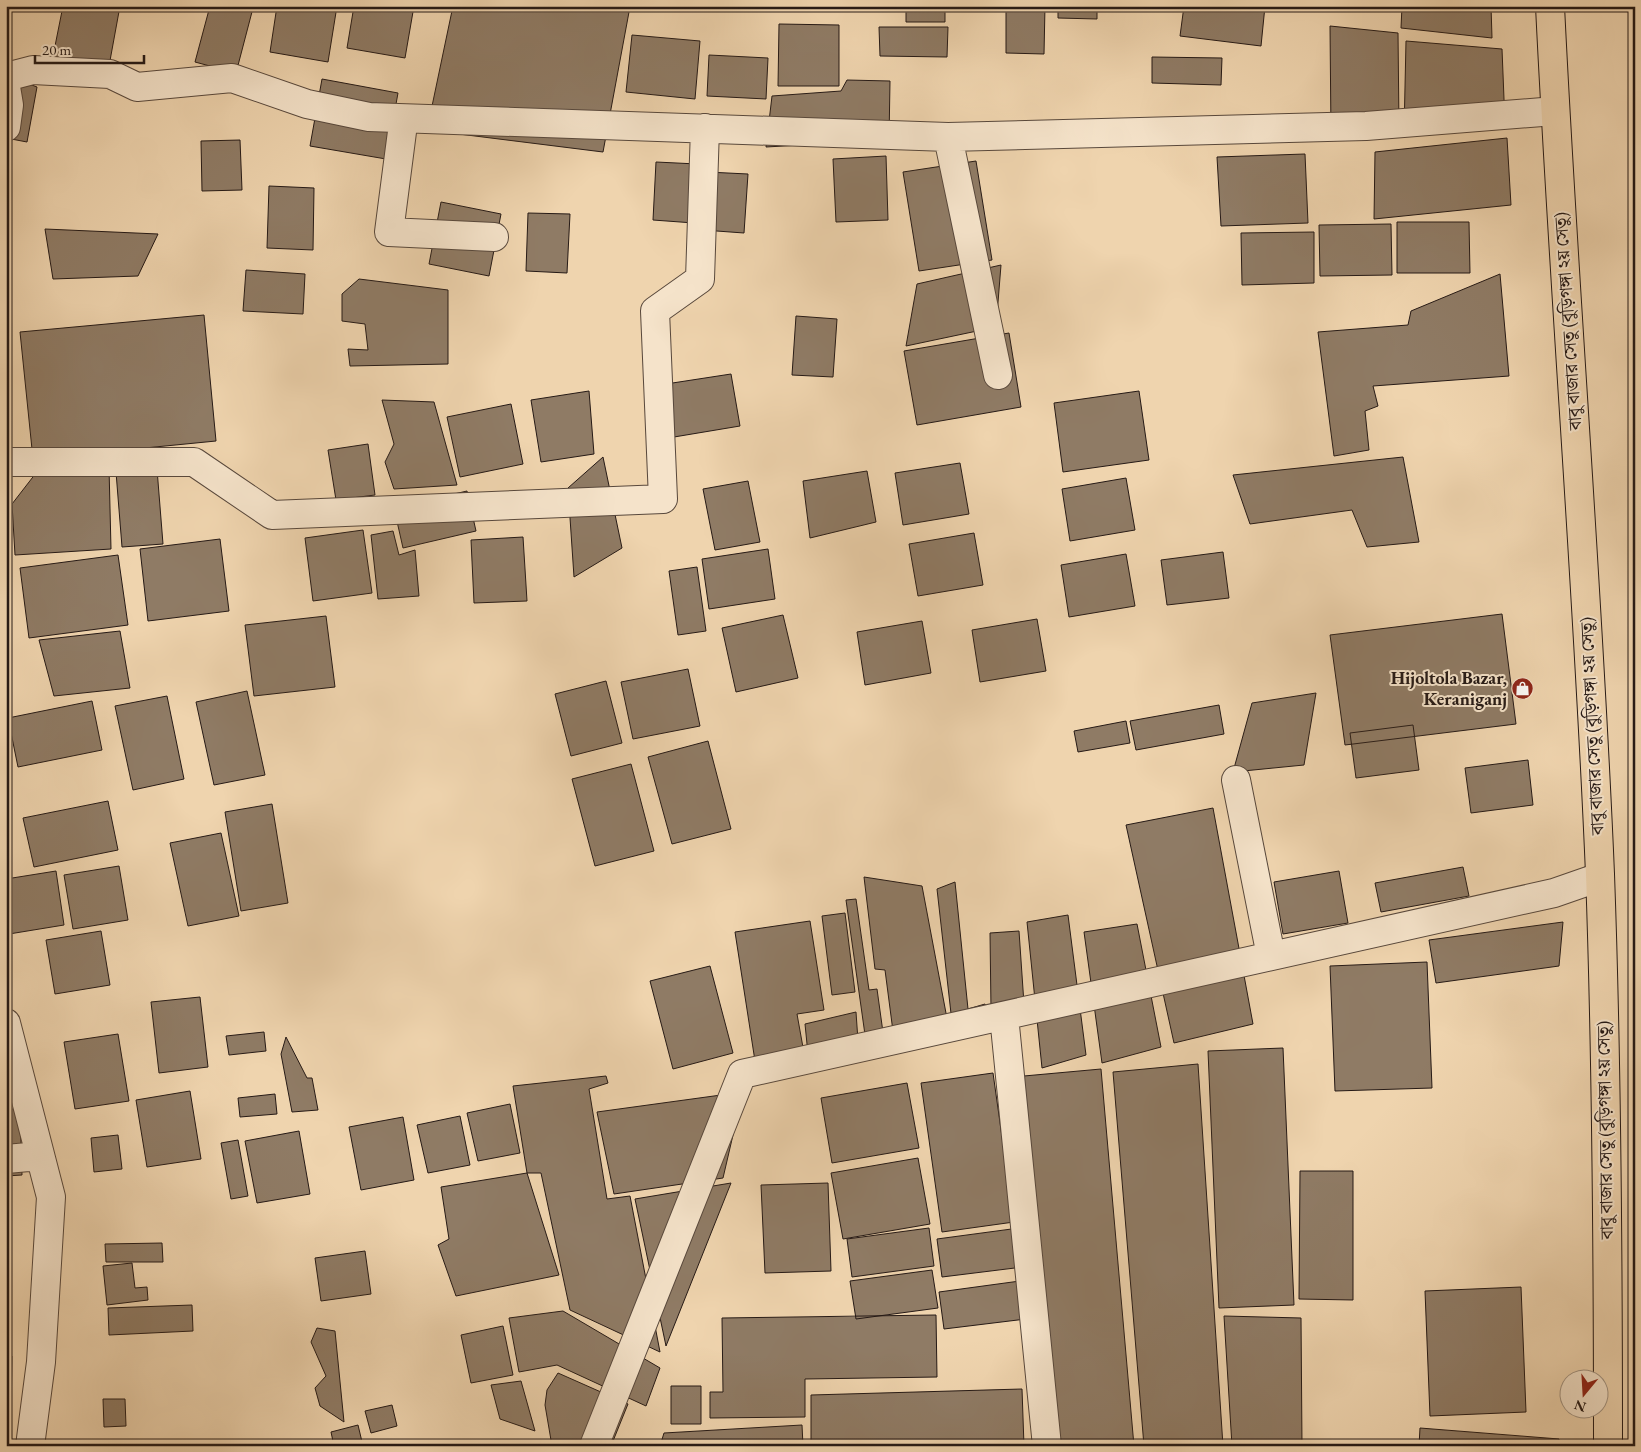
<svg xmlns="http://www.w3.org/2000/svg" width="1641" height="1452" font-family="'EB Garamond','Noto Serif Bengali',serif">
<style>
.building{fill:#8f7b65;stroke:#261a16}
.lines{fill:none;stroke-linecap:round;stroke-linejoin:round}
.minor-casing{stroke:#58483c;stroke-width:30}
.trunk-casing{stroke:#261a16;stroke-width:30}
.minor{stroke:#f5e3ca;stroke-width:28}
.trunk{stroke:#efd4ae;stroke-width:28}
.labels{text-anchor:middle;stroke-width:4;stroke-linejoin:round;paint-order:stroke}
.street-label{font-size:18px;fill:#261a16;stroke:#f5e3ca}
.poi-label{font-size:18px;font-weight:bold;fill:#261a16;stroke:#f5e3ca;text-anchor:end}
</style>
<rect width="100%" height="100%" fill="#efd4ae"/>
<filter id="stains"><feTurbulence type="fractalNoise" baseFrequency=".004" numOctaves="4"/><feColorMatrix values="0 0 0 0 .2 0 0 0 0 .09 0 0 0 0 .02 0 0 0 .5 -.17"/></filter>
<radialGradient id="worn" r=".72"><stop offset=".6" stop-color="#630" stop-opacity="0"/><stop offset="1" stop-color="#630" stop-opacity=".3"/></radialGradient>
<path class="building" d="M63 6H120L107 77 51 66Z
M210 6 253 8 236 73 195 62Z
M277 6H337L328 62 270 52Z
M354 6H414L405 58 347 48Z
M453 6H601L629 12 603 152 427 130Z
M906 6H945V22H906Z
M1006 6H1045L1044 54 1006 53Z
M1058 6H1097V19L1058 18Z
M1184 6H1265L1261 46 1180 36Z
M1402 6H1491L1492 38 1401 28Z
M779 24 839 25V86H778Z
M1330 26 1398 33 1399 128 1331 134Z
M879 27H948L947 57 880 56Z
M632 35 700 41 695 99 626 92Z
M1406 41 1502 49 1505 124 1404 133Z
M709 55 768 58 766 99 707 96Z
M1152 57 1222 58 1221 85 1152 83Z
M6 75 37 87 27 142 6 138Z
M322 79 398 93 386 159 310 146Z
M847 80 890 81 889 140 766 147 772 96 841 91Z
M1507 138 1511 205 1374 219 1375 152Z
M240 140 242 190 202 191 201 141Z
M1305 154 1308 223 1221 226 1217 157Z
M886 156 888 220 836 222 833 159Z
M976 161 992 260 919 271 903 172Z
M656 162 697 164 694 223 653 220Z
M707 172 748 174 744 233 703 230Z
M269 186 314 188 313 250 267 248Z
M441 202 501 214 489 276 429 264Z
M528 213 570 214 567 273 526 271Z
M1397 222H1469L1470 273H1397Z
M1391 224 1392 275 1320 276 1319 225Z
M45 229 158 234 138 276 53 279Z
M1314 232V283L1242 285 1241 233Z
M1001 265 996 327 906 346 917 284Z
M246 270 305 274 303 314 243 311Z
M1500 274 1509 376 1373 386 1378 406 1365 411 1369 450 1334 456 1318 332 1408 325 1411 311Z
M359 279 448 290V364L350 366 348 349 368 350 365 324 342 321V294Z
M204 315 216 441 33 459 20 332Z
M796 316 837 319 833 377 792 375Z
M1009 333 1021 407 917 425 904 351Z
M731 374 740 426 674 437 666 384Z
M589 391 594 454 541 462 531 400Z
M1139 391 1149 460 1063 472 1054 403Z
M382 400 434 402 457 485 394 489 385 462 394 444Z
M511 404 523 464 460 477 447 417Z
M368 444 375 495 336 500 328 450Z
M603 457 622 548 574 577 568 488Z
M1403 457 1419 542 1367 547 1352 510 1250 524 1233 475Z
M960 463 969 514 903 525 895 473Z
M109 467 111 549 15 555 12 504 36 473Z
M157 469 163 544 122 547 116 472Z
M867 471 876 522 810 538 803 481Z
M1126 478 1135 530 1070 541 1062 489Z
M748 481 760 542 715 550 703 489Z
M467 491 476 531 403 548 394 508Z
M363 530 372 593 313 601 305 538Z
M393 531 399 555 415 550 419 596 378 599 371 535Z
M974 533 983 585 918 596 909 544Z
M523 537 527 601 474 603 471 540Z
M220 539 229 611 148 621 140 549Z
M768 549 775 599 709 609 702 559Z
M1223 552 1229 598 1167 605 1161 560Z
M1126 554 1135 606 1069 617 1061 565Z
M118 555 128 625 29 638 20 568Z
M697 567 706 631 678 635 669 571Z
M1502 614 1516 724 1345 745 1330 635Z
M783 615 798 678 736 692 722 628Z
M326 616 335 687 254 696 245 625Z
M1037 619 1046 671 980 682 972 630Z
M922 621 931 673 865 685 857 632Z
M120 631 130 688 54 696 39 640Z
M688 669 700 726 633 739 621 682Z
M606 681 622 743 571 756 555 694Z
M247 691 265 775 214 785 196 702Z
M1316 693 1304 765 1233 772 1252 703Z
M167 696 184 779 133 790 115 706Z
M92 701 102 750 18 767 8 718Z
M1219 705 1224 734 1136 750 1130 721Z
M1126 721 1130 743 1078 752 1074 731Z
M1413 725 1419 770 1356 778 1350 733Z
M708 741 731 829 672 844 648 757Z
M1528 760 1533 805 1471 813 1465 768Z
M631 764 654 851 595 866 572 779Z
M108 801 118 850 34 867 23 818Z
M272 804 288 903 241 911 225 812Z
M1213 808 1253 1024 1174 1043 1126 825Z
M221 833 239 916 188 926 170 843Z
M119 866 128 920 73 929 64 875Z
M1463 867 1469 896 1381 912 1375 883Z
M56 871 64 925 9 934 6 914V879Z
M1339 871 1348 923 1283 934 1274 882Z
M864 877 922 886 949 1029 894 1039 885 970 875 969Z
M955 882 968 1009 985 1004 994 1029 954 1040 937 889Z
M856 899 869 990 877 989 886 1054 868 1056 846 900Z
M845 913 855 992 832 995 822 916Z
M1068 915 1086 1055 1042 1068 1027 922Z
M810 921 824 1010 797 1014 804 1053 755 1061 735 932Z
M1563 922 1559 966 1436 983 1429 940Z
M1137 924 1161 1047 1102 1063 1084 932Z
M101 931 110 985 55 994 46 940Z
M1019 931 1024 1004 991 1009 990 933Z
M1427 962 1432 1088 1335 1091 1330 966Z
M710 966 733 1053 673 1069 650 981Z
M200 997 208 1067 159 1073 151 1002Z
M856 1012 859 1055 809 1064 805 1024Z
M264 1032 266 1051 229 1055 226 1036Z
M118 1034 129 1101 75 1109 64 1042Z
M286 1037 307 1078H312L318 1110 292 1112 281 1054Z
M1283 1048 1294 1305 1219 1308 1208 1051Z
M1198 1064 1223 1446H1144L1113 1072Z
M1101 1069 1134 1446H1045L1013 1077Z
M993 1073 1014 1222 942 1232 921 1083Z
M606 1076 608 1083 589 1089 607 1199 630 1196 660 1352 570 1310 541 1173H527L513 1086Z
M907 1083 919 1148 832 1163 821 1098Z
M190 1091 201 1159 147 1167 136 1100Z
M743 1092 723 1178 614 1194 597 1112Z
M275 1094 277 1114 240 1117 238 1098Z
M510 1104 520 1153 478 1161 467 1113Z
M6 1109H20L22 1175 6 1176Z
M460 1116 470 1165 428 1173 417 1125Z
M403 1117 414 1180 361 1190 349 1127Z
M299 1131 310 1194 257 1203 245 1141Z
M118 1135 122 1169 94 1172 91 1138Z
M238 1140 248 1196 231 1199 221 1143Z
M918 1158 930 1224 843 1239 831 1173Z
M1300 1171H1353V1300L1299 1299Z
M527 1173 559 1275 456 1296 438 1245 449 1239 441 1187Z
M731 1183 666 1346 635 1199Z
M828 1183 831 1271 765 1273 761 1185Z
M929 1228 934 1266 852 1277 847 1239Z
M1019 1228 1023 1267 942 1277 937 1239Z
M162 1243 163 1262H106L105 1244Z
M365 1251 371 1294 321 1301 315 1258Z
M132 1263 135 1288 147 1287 148 1300 107 1305 103 1266Z
M932 1270 938 1308 856 1319 850 1281Z
M1020 1281 1026 1319 944 1329 939 1292Z
M1521 1287 1526 1412 1430 1416 1425 1291Z
M192 1305 193 1331 109 1335 108 1308Z
M563 1311 660 1368 646 1406 557 1365 519 1372 509 1318Z
M936 1315 937 1377 805 1379V1417L710 1418V1392H723L722 1318Z
M1224 1316 1301 1318 1302 1446H1232Z
M503 1326 513 1375 471 1383 461 1335Z
M317 1328 335 1331 344 1422 320 1406 315 1388 326 1376 311 1342Z
M6 1356H12L11 1417H6Z
M558 1373 628 1404 611 1446H552L545 1405 547 1390Z
M521 1381 535 1431 500 1419 491 1385Z
M671 1386H701V1424H671Z
M1022 1389 1024 1446H811V1395Z
M103 1399H125L126 1426 104 1427Z
M392 1405 397 1426 371 1433 365 1411Z
M358 1425 363 1446H334L331 1432Z
M802 1425 803 1446H660L664 1433Z
M1420 1428 1559 1439 1558 1446H1419Z"/>
<g class="lines">
<defs>
<path id="minor" d="M6 77 33 70 110 74 137 87 232 78 307 104 369 117 948 137 1366 126 1555 111
M6 87 9 105 6 127
M403 124 389 232 494 237
M948 137 998 375
M6 462H194L272 515 663 499 655 311 700 279 705 128
M1236 780 1271 956
M1004 1016 1047 1446
M6 1023 51 1197 41 1362 30 1446
M6 1159 40 1156
M594 1446 742 1074 1554 893 1600 877"/>
<path id="trunk" d="M1550 6C1564 296 1588 584 1600 874 1607 1064 1608 1255 1608 1446"/>
</defs>
<use href="#minor" class="minor-casing"/>
<use href="#trunk" class="trunk-casing"/>
<use href="#minor" class="minor"/>
<use href="#trunk" class="trunk"/>
</g>
<defs>
<symbol id="shop-disc" viewBox="-11 -11 22 22"><circle r="9.5" fill="#8f2418" stroke="#f5e3ca"/><path d="M-5-2.5h2.3a2.7 3.5 0 0 1 5.4 0H5L5.5 6h-11ZM-1.5-2.5h3a1.5 2.3 0 0 0-3 0Z" fill="#fff"/></symbol>
</defs>
<g fill-rule="evenodd">
<use href="#shop-disc" x="1510" y="676" width="25" height="25"/>
</g>
<g class="labels">
<g class="street-label">
<text transform="translate(1568 321) rotate(-94)" y="6">বাবু বাজার সেতু (বুড়িগঙ্গা ২য় সেতু)</text>
<text transform="translate(1592 726) rotate(-93)" y="6">বাবু বাজার সেতু (বুড়িগঙ্গা ২য় সেতু)</text>
<text transform="translate(1605 1130) rotate(-91)" y="6">বাবু বাজার সেতু (বুড়িগঙ্গা ২য় সেতু)</text>
</g>
<g class="poi-label">
<text x="1507" y="684">Hijoltola Bazar,<tspan x="1507" dy="21">Keraniganj</tspan></text>
</g>
</g>
<rect width="1641" height="1452" fill="none" stroke="#efd4ae" stroke-width="25"/>
<rect x="8" y="8" width="1626" height="1437" fill="none" stroke="#261a16" stroke-width="2.5"/>
<rect x="12" y="12" width="1616" height="1427" fill="none" stroke="#261a16"/>
<g transform="translate(1584 1394) rotate(198)"><circle r="24" fill="#f5e3ca" stroke="#a29382"/>
<path d="M0-4L9 19L0 12L-9 19Z" fill="#8f2418"/>
<text y="-8" font-size="14" font-weight="bold" text-anchor="middle" fill="#261a16">N</text>
</g>
<path d="M35 55v8h109v-8" fill="none" stroke="#261a16" stroke-width="2.5"/>
<text x="42" y="55" font-size="15" fill="#261a16" stroke="#f5e3ca" stroke-width="4" paint-order="stroke">20 m</text>
<rect width="100%" height="100%" filter="url(#stains)"/>
<rect width="100%" height="100%" fill="url(#worn)"/>
</svg>
